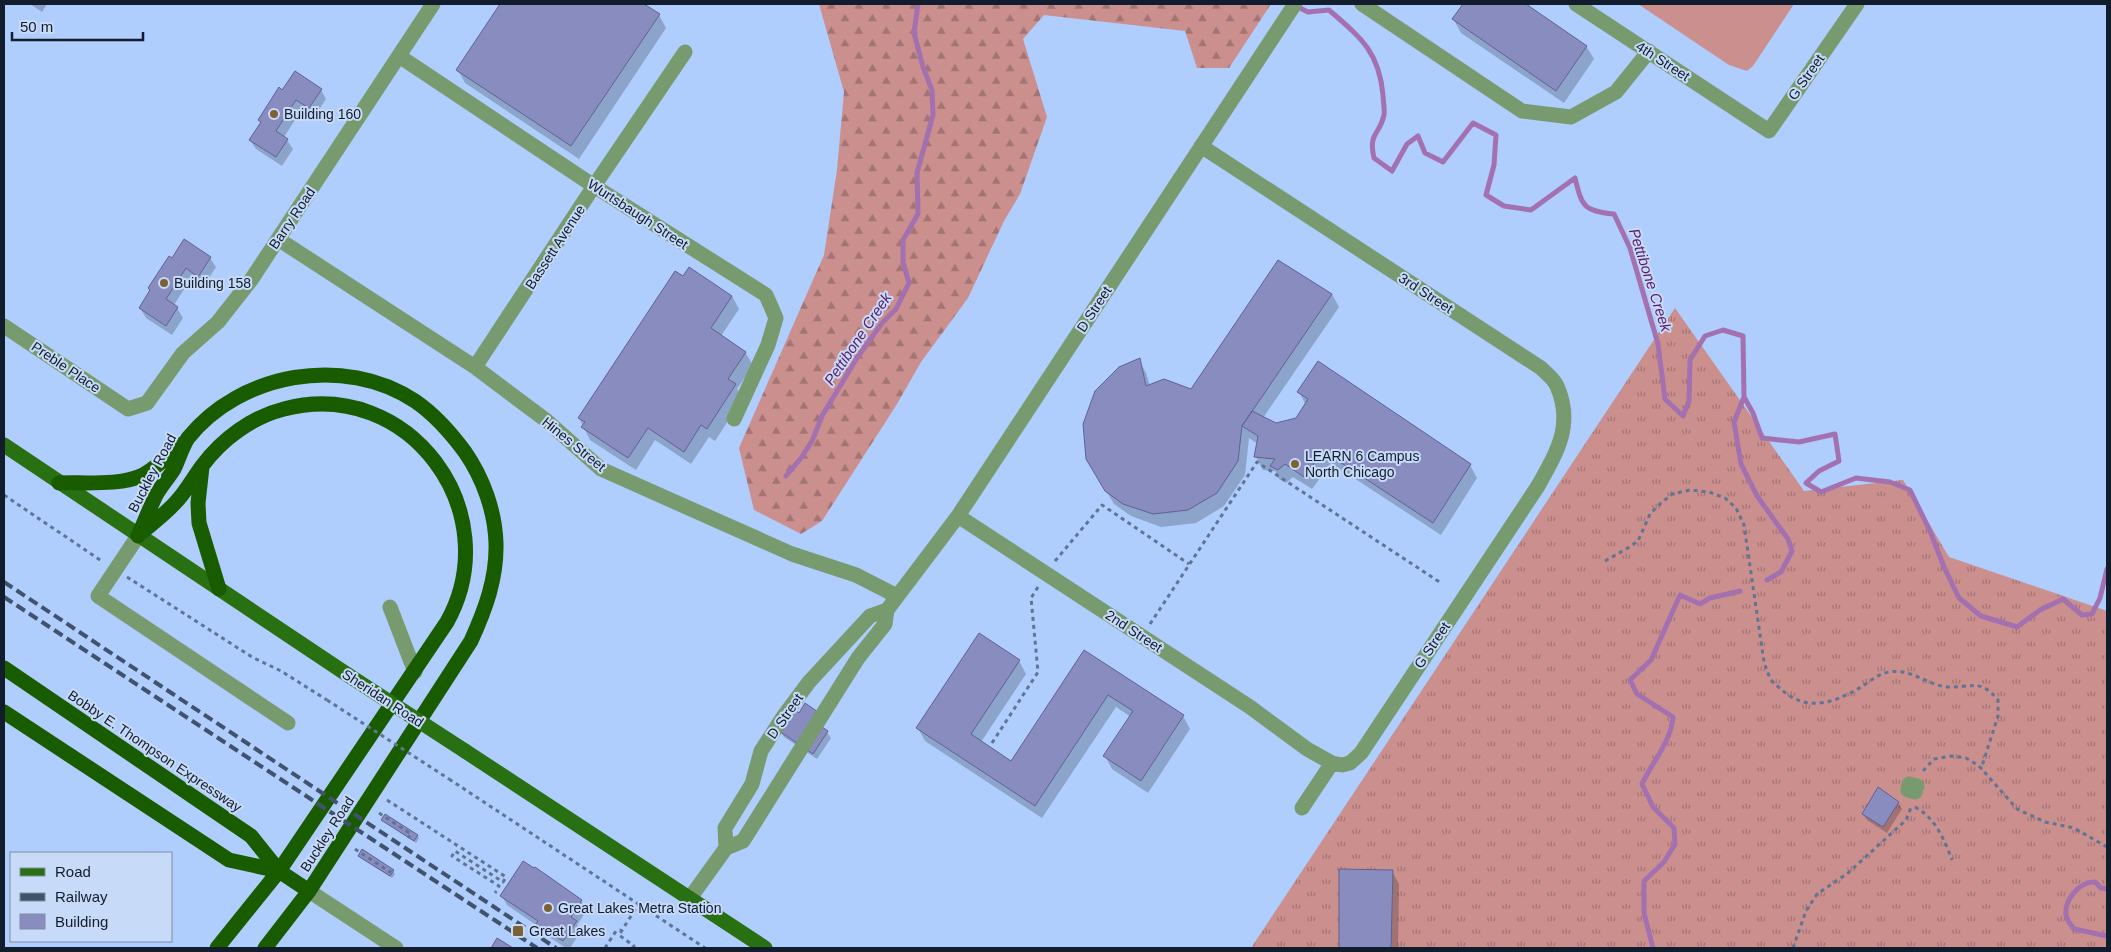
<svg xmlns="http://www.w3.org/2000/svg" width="2111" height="952" font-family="Arial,sans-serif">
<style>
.grass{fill:url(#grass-tufts)}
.forest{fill:url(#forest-firs)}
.pitch{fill:#cb8f8e}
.shadow{fill:#0003}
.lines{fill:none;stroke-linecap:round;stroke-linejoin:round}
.stream{stroke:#a471b0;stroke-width:5}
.building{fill:#888cbf;stroke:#5f6292}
.path{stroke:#607595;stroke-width:3;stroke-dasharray:4 4;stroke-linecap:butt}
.minor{stroke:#779b6f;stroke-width:15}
.major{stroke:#287012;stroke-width:15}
.highway{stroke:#195c00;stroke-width:15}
.rail{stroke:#41526c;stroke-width:4;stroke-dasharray:10 5;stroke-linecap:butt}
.path-bridge{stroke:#607595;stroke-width:3;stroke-dasharray:4 4;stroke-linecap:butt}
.major-bridge{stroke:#287012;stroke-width:15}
.poi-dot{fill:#7c6133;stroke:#c7daf7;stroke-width:2}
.labels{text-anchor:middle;stroke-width:4;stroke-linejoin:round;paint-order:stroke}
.street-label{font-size:14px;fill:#111c2d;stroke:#c7daf7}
.poi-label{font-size:14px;fill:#111c2d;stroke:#c7daf7;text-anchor:start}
.water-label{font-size:15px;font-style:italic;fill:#5b1b69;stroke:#c7daf7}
</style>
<defs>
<pattern id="grass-tufts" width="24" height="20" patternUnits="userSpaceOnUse" patternTransform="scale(1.25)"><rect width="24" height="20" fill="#cb8f8e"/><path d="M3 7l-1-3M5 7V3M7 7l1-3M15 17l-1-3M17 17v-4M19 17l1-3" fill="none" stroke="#a37474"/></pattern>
<pattern id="forest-firs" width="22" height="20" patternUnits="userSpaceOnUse" patternTransform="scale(1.25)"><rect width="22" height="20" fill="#cb8f8e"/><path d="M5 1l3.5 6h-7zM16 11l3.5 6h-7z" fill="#a37474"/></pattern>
</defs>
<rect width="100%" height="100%" fill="#afcdfd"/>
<path class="grass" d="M1675 308 1804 491 1903 480 1949 557 2107 611V948H1251Z"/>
<path class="forest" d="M819 4H1271L1229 68H1197L1185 31 1044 15 1023 39 1047 117 1020 194 1004 221 968 298 921 362 897 404 822 521 801 534 754 510 739 448 824 255 837 170 844 92Z"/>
<path class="pitch" d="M1638 4H1794L1753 66 1747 71 1729 65Z"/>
<path class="shadow" d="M30 4H47L42 12Z
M502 4H642L659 15 666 28 579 159 465 83 458 70Z
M1465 4H1524L1586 46 1594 59 1564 103 1461 33 1454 20Z
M321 90 326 99 314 117 302 109 284 137 287 140 293 149 282 166 256 149 250 140 261 123 259 120 283 91Z
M210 258 216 267 204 286 192 277 174 305 177 308 183 318 172 335 146 318 140 308 173 260Z
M684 278 732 296 739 309 721 336 745 352 753 365 737 389 743 398 715 441 709 437 691 464 655 440 636 470 590 440 579 418Z
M1332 294 1339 307 1263 418 1276 425 1297 419 1306 405 1299 392 1470 465 1477 478 1441 535 1331 463 1312 489 1293 477 1286 483 1279 479 1275 471 1263 470 1256 457 1258 444 1249 438 1245 475 1224 506 1196 523 1161 527 1131 516 1114 504 1087 459 1139 360 1146 373 1150 386 1191 390Z
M1085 652 1183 716 1190 729 1148 793 1112 769 1105 756 1131 717 1116 707 1042 818 925 741 918 728 1019 661 1026 674 981 742 1012 762Z
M780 731 827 732 831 738 817 759 784 737Z
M1898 803 1902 809 1887 833 1867 820 1863 814Z
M383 820 417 835 419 838 416 843Z
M363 851 393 871 395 874 392 878 361 858 360 856Z
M1340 871H1392L1399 884 1398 948H1340Z
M502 896 581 901 587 910 577 925 581 931 570 948H566L543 933 539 927 507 905Z"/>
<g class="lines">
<path class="stream" d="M1296 6 1308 12 1329 10C1360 37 1379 51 1383 95 1383 101 1385 109 1384 115 1380 135 1368 132 1374 158L1392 171 1407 144 1418 136 1425 153 1443 162 1473 123 1496 135 1494 165 1486 195 1504 206 1531 210 1575 178C1582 206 1583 211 1614 214L1630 248 1658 344 1665 399 1683 416 1689 401 1690 360 1705 336 1723 330 1743 336 1744 397 1734 422 1741 464 1757 496 1788 539 1792 551 1781 572 1767 580
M1744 397 1753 413 1762 438 1799 442 1835 434 1839 461 1819 471 1806 483 1821 492 1856 478 1890 482 1910 490 1930 531 1944 567 1959 598 1981 616 2017 627 2040 610 2063 599 2082 615 2092 614 2100 598 2107 569
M786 476 801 458 812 441 822 416 857 358 882 323 896 309 909 283 903 262V240L918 214 917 173 933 115 932 90 923 67 914 33 918 4
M2107 889 2101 888 2095 882C2080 881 2064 900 2066 915 2067 921 2071 925 2074 929L2107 936
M1653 948 1644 913V881L1664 862 1675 844 1674 828 1653 807 1642 784C1652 762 1671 742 1673 717L1637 694 1630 680 1651 660 1680 595 1700 604 1710 598 1740 591"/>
</g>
<path class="building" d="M500 4H644L660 14 571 146 456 70Z
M1463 4H1526L1587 46 1556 91 1452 19Z
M295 71 322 89 309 108 296 100 276 131 288 139 276 157 249 140 261 122 258 120 279 87 282 90Z
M184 239 211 257 198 277 186 268 166 299 178 307 166 326 139 308 150 290 148 288 169 256 172 258Z
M1278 260 1332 294 1242 426 1238 461 1217 493 1188 510 1153 514 1123 504 1105 491 1086 459 1083 424 1095 391 1119 367 1140 358 1146 386 1164 379 1191 389Z
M689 267 732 296 711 328 746 352 728 379 736 384 707 429 701 425 684 452 648 428 628 458 581 427 585 422 578 418 675 271 683 276Z
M1318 361 1471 464 1433 523 1323 451 1304 477 1285 464 1278 470 1270 466 1275 459 1254 457 1258 436 1242 426 1252 411 1276 423 1296 418 1308 399 1297 392Z
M979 633 1020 660 971 734 1011 761 1084 650 1184 715 1141 781 1103 756 1133 711 1108 695 1035 806 916 728Z
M805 703 818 712 813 721 828 731 813 754 779 731 793 709 799 713Z
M1878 787 1899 802 1883 827 1862 814Z
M385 814 418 835 414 841 381 820Z
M362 849 394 870 390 876 358 856Z
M523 861 534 868 535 867 582 900 571 917 577 921 563 941 536 924 538 921 500 896Z
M1339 869 1393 870 1391 948H1339Z
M497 938 513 948H491Z"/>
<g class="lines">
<path class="path" d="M4 495 103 562
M1055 561 1102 505 1189 564
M1605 561 1628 548 1638 541 1650 514 1660 504 1672 494 1690 490 1709 492 1725 498 1736 508 1744 525 1764 662C1766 668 1768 674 1771 680 1774 684 1779 687 1782 690 1805 711 1831 704 1856 690 1867 684 1877 674 1889 672 1911 668 1927 685 1947 687 1972 688 1980 678 1998 700V716L1981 769
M127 577 252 657 281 671 327 700
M1150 624 1257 462 1441 583
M992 743 1038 672 1031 598 1038 587
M1923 771 1934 759 1951 756 1966 758 1979 766 2017 809 2045 822 2074 828 2107 847
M449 779 705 948
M387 800 506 877 503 882 455 851 452 856 499 886 495 893
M1915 807C1935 817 1945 841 1952 860
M379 813 411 834 408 838
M355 849 390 872 392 868
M605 948 616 931 621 930
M632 948 634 946 619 935 638 905
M1793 948 1806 911 1817 894 1848 873 1906 820 1912 805"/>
<path class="minor" d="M1362 4 1522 111 1571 117 1616 92 1649 51
M1576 4 1769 131 1857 4
M399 56 594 186 766 295 776 318 768 345 734 419
M278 239 475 367 547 421 601 469 792 554 856 575 897 596
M4 326 128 409 147 403 183 353 218 322 251 280 433 4
M475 367 594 186 685 52
M958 516 1250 707 1307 749 1332 763 1342 765 1350 763 1361 753 1538 486C1557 452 1574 425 1557 386 1554 379 1546 373 1541 368L1201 146
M138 536 98 596 288 723
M390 607 415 672
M1915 792 1908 790 1909 784 1917 786
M1302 808 1332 763
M726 848 725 828 752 784 761 751 783 717 809 682 870 616 887 610 958 516 1295 4
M309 891 396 948
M690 898 726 848 743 841 858 658 885 624 887 610"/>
<path class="major" d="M4 445 348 675
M465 751 765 948"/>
<path class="highway" d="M202 467 198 503 199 523 219 589
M59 483C83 482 121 486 143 475 157 467 170 455 182 444
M141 533C153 523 165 514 175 503 186 492 193 478 202 466 222 439 252 417 284 409 409 376 508 512 447 622L279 871 217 948
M138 536C144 523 149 510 155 497 160 487 168 479 174 469 179 459 182 447 188 438 240 373 344 354 415 401 434 414 451 433 465 452 483 478 495 511 496 543 497 579 485 610 471 641L309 891 265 948
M4 668 251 836 279 871 309 891
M4 712 229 860 279 871"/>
<path class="rail" d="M4 582 556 948
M4 597 537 948"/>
<path class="path-bridge" d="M327 700 449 779"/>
<path class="major-bridge" d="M348 675 465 751"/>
</g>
<g class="poi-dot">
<circle cx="274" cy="114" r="5"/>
<circle cx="164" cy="283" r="5"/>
<circle cx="1295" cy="464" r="5"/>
<circle cx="548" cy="908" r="5"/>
<rect x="512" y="925" width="12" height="12" rx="2.5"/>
</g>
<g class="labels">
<g class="street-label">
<text transform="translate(1663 61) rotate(33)" y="5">4th Street</text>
<text transform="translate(1806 77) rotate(-55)" y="5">G Street</text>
<text transform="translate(638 214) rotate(33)" y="5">Wurtsbaugh Street</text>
<text transform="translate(292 218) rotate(-56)" y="5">Barry Road</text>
<text transform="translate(555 247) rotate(-57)" y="5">Bassett Avenue</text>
<text transform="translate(1426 293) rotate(33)" y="5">3rd Street</text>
<text transform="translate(1094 309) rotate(-57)" y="5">D Street</text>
<text transform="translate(66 367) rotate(34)" y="5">Preble Place</text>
<text transform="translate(574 444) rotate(39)" y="5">Hines Street</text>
<text transform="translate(152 473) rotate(-62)" y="5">Buckley Road</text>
<text transform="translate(1134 631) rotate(33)" y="5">2nd Street</text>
<text transform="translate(1432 645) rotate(-56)" y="5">G Street</text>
<text transform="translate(383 698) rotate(33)" y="5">Sheridan Road</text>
<text transform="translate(785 716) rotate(-55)" y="5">D Street</text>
<text transform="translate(155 751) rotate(34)" y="5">Bobby E. Thompson Expressway</text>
<text transform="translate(327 834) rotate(-57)" y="5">Buckley Road</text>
</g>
<g class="poi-label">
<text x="284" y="119">Building 160</text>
<text x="174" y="288">Building 158</text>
<text x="1305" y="461">LEARN 6 Campus<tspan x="1305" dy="16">North Chicago</tspan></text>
<text x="558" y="913">Great Lakes Metra Station</text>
<text x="529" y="936">Great Lakes</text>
</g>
<g class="water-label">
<text transform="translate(1650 280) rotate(72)" y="5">Pettibone Creek</text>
<text transform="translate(858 339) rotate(-56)" y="5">Pettibone Creek</text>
</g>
</g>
<rect width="2111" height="952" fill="none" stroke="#111c2d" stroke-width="10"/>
<rect x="10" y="852" width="162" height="90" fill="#c7daf7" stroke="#7e8ea6"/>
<rect x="20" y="868" width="25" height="8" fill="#287012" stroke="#7e8ea6"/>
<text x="55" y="877" font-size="15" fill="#111c2d">Road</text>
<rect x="20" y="893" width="25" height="8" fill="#41526c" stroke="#7e8ea6"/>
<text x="55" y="902" font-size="15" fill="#111c2d">Railway</text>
<rect x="20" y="914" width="25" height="15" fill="#888cbf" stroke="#7e8ea6"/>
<text x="55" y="927" font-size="15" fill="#111c2d">Building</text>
<path d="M12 32v8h131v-8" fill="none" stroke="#111c2d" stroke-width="2.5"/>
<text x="20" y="32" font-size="15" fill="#111c2d" stroke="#c7daf7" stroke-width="4" paint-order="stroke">50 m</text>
</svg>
